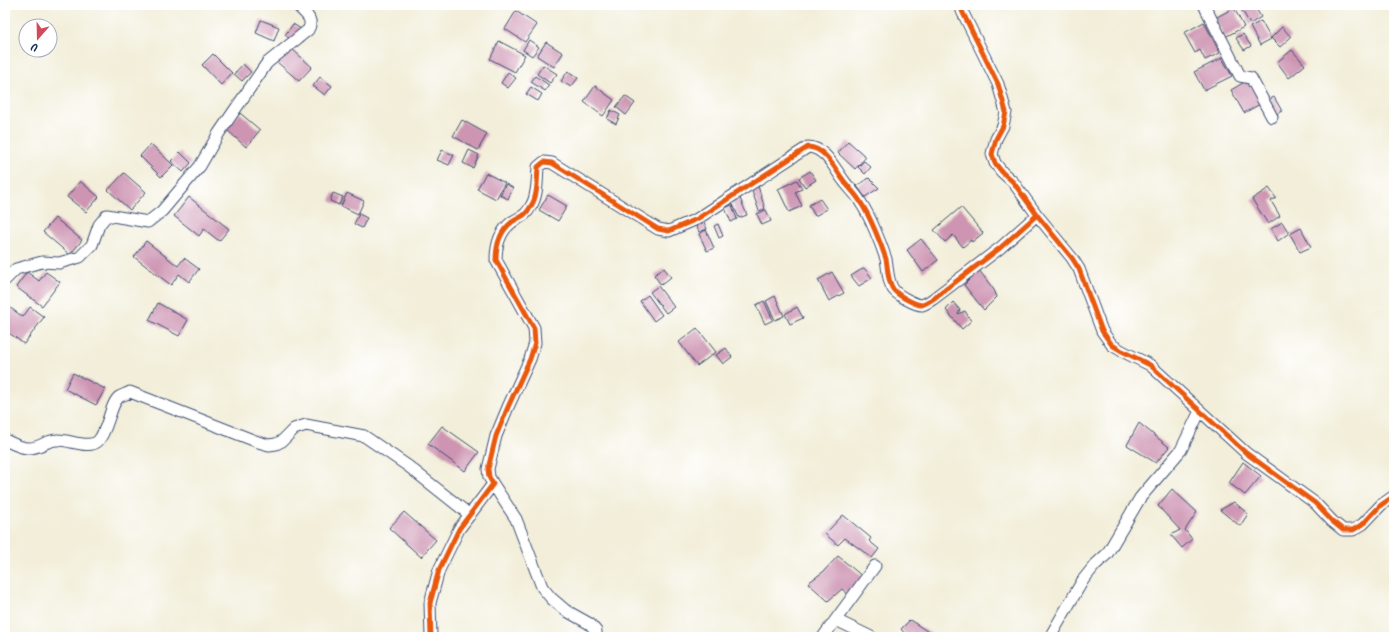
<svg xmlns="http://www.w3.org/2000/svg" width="1399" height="642" font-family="Kalam,sans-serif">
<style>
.building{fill:#ce95b3}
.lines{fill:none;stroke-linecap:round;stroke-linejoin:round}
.street-casing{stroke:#3b4c70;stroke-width:13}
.street{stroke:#fff;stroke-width:11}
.cycleway-casing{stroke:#fff;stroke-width:8}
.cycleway{stroke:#e8590c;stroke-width:5}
</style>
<rect width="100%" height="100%" fill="#fff"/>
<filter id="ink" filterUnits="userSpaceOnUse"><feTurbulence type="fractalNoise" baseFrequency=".025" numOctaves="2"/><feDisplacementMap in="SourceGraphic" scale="8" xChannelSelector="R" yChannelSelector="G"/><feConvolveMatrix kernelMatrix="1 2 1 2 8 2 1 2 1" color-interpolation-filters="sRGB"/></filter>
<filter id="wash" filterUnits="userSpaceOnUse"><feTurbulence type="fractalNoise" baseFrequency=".012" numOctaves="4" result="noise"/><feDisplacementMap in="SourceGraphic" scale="16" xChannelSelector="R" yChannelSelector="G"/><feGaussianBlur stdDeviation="0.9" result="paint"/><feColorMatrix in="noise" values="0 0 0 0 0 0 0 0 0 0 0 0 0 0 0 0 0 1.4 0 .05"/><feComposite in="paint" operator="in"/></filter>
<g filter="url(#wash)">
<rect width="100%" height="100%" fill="#f2eed9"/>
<g id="blocks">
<path class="building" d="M1239 5H1259L1255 7 1261 17 1250 24Z
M1234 8 1244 27 1225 37 1215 18Z
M516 11 537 25 525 42 505 29Z
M261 20 279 27 274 41 256 33Z
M1261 21 1271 39 1260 45 1250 27Z
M1204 22 1220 53 1205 60 1200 50 1195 53 1184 33Z
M293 24 301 29 293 41 285 35Z
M1282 27 1291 37 1280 47 1271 38Z
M1243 34 1251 46 1244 50 1236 38Z
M529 40 539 47 532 56 523 50Z
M499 41 525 55 515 72 490 59Z
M546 42 563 53 554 67 537 56Z
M290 47 312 67 299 81 277 62Z
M1292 50 1305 65 1289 78 1277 62Z
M213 54 232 73 221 85 202 65Z
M1222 58 1232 76 1204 90 1194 72Z
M243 64 251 72 242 81 234 74Z
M543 65 557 74 550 83 537 74Z
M568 71 578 78 571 87 561 81Z
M508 72 516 78 508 88 501 83Z
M535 76 549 85 545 91 531 82Z
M320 77 332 86 325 95 313 86Z
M1248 80 1262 103 1244 113 1231 90Z
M595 86 614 100 603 116 584 102Z
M531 87 542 94 538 101 526 94Z
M625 96 635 103 626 115 616 107Z
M1274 97 1282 111 1274 115 1266 101Z
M611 110 620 115 616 124 607 119Z
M240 113 260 130 246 147 226 129Z
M462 120 487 134 478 150 453 136Z
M848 141 866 157 855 169 838 153Z
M151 144 173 165 161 177 140 156Z
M442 150 454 155 449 165 437 160Z
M469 150 479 155 473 168 463 163Z
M180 152 191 163 183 172 171 161Z
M864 161 871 167 865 174 858 167Z
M810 171 816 180 805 187 799 178Z
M124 173 146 192 130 210 108 190Z
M486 173 505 183 496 199 477 189Z
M869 178 879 188 865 197 857 186Z
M797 180 802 189 795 192 802 206 789 212 778 189Z
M80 181 99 197 86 212 67 197Z
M506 184 513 188 508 199 500 195Z
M758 186 765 209 759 211 751 188Z
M1269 188 1276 198 1271 201 1280 216 1268 224 1252 199Z
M333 193 343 197 339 205 330 201Z
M347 193 364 201 358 214 341 206Z
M548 195 567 206 558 221 539 210Z
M739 196 747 215 739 218 731 200Z
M189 197 229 229 219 241 204 229 199 236 174 216Z
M820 199 827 209 815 216 809 205Z
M732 205 737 219 731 222 725 208Z
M961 207 983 233 972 242 971 240 963 247 953 235 945 242 934 230Z
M766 210 771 221 762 225 757 214Z
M359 214 367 218 362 228 354 224Z
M55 218 82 240 70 255 43 232Z
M703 220 707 229 699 232 695 223Z
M1282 222 1289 233 1278 241 1271 229Z
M718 224 723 236 719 238 714 226Z
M1301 228 1311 247 1300 252 1290 234Z
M706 230 714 248 707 251 699 234Z
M921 239 938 260 923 272 907 250Z
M146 241 178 266 184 258 199 269 189 282 179 274 171 285 134 257Z
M664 268 671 277 661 285 654 275Z
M864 268 872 278 859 286 851 276Z
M979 270 994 290 997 297 984 310 964 285Z
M27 272 39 281 46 272 60 282 42 306 16 287Z
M832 272 844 293 829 301 818 280Z
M658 286 674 307 666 313 650 292Z
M648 295 662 315 654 321 640 301Z
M775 296 784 316 775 320 766 301Z
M764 301 773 320 765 324 756 305Z
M953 302 960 310 958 314 965 311 971 321 962 329 946 310Z
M158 303 188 320 179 336 149 320Z
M5 304 23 317 30 307 44 317 24 344 5 330Z
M797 307 803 318 790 324 785 314Z
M697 328 716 352 697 366 679 342Z
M726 348 732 357 723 364 716 355Z
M73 373 105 389 96 405 65 389Z
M1139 423 1169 447 1156 463 1127 445Z
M442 426 479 452 465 471 428 444Z
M1243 462 1261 476 1245 495 1229 483Z
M1172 489 1197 512 1185 530 1192 539 1182 548 1171 535 1180 530 1158 506Z
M1234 502 1248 514 1240 526 1220 510Z
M404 512 436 540 421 557 389 528Z
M843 515 871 538 869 541 879 549 872 558 845 538 838 545 825 534Z
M838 556 863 577 849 595 842 589 828 601 808 583 823 572Z
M910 620 936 637H903L905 634 901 629Z"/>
</g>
</g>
<g filter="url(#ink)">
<use href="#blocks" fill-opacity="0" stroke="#3b4c70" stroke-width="1"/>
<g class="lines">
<defs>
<path id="street" d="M962 5V11L998 84 1006 112 1003 126 996 139 992 154 995 163 1002 172 1013 182 1037 215 1072 258 1079 269 1102 331 1112 345 1122 351 1150 365 1246 453 1315 503 1332 521 1343 530H1353L1363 524 1381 505 1394 496
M1204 5 1240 76 1251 78 1272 117
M5 280 16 269 42 262 59 263 80 257 92 245 99 225 107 215 148 222 162 211 200 166 219 133 267 63 308 30C315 19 304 13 297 5
M5 440C12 443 20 448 28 448 39 449 46 440 57 440 68 439 89 450 98 441 108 431 110 404 119 397 122 395 127 394 130 392L258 442 269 445 276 444 282 441 294 429 306 425 364 436 408 466 470 515
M493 484 516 519 542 587 551 598 565 610 590 624 596 631V637
M836 620 871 637
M431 637 430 603 439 570 459 529 493 484 489 477 488 469 496 436 508 407 530 359 535 343 534 328 496 260C496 245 500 231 512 222 521 216 525 217 531 206 538 196 537 179 538 167L544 162 552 163 658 229 669 231 697 219 808 147C826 148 834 168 844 181 849 188 857 195 861 203 870 216 881 244 886 259 888 268 887 280 893 289 897 295 915 305 922 305 925 304 930 301 933 299L1000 248 1037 215
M823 637 875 566
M1050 637 1083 580 1095 565 1107 554 1140 498 1181 450 1200 411"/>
</defs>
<use href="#street" class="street-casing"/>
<use href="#street" class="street"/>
<defs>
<path id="cycleway" d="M962 5V11L998 84 1006 112 1003 126 996 139 992 154 995 163 1002 172 1013 182 1037 215 1072 258 1079 269 1102 331 1112 345 1122 351 1150 365 1246 453 1315 503 1332 521 1343 530H1353L1363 524 1381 505 1394 496
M431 637 430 603 439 570 459 529 493 484 489 477 488 469 496 436 508 407 530 359 535 343 534 328 496 260C496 245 500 231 512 222 521 216 525 217 531 206 538 196 537 179 538 167L544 162 552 163 658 229 669 231 697 219 808 147C826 148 834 168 844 181 849 188 857 195 861 203 870 216 881 244 886 259 888 268 887 280 893 289 897 295 915 305 922 305 925 304 930 301 933 299L1000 248 1037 215"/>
</defs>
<use href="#cycleway" class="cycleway-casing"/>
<use href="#cycleway" class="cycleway"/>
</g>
</g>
<rect width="1399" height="642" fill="none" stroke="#fff" stroke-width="20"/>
<g transform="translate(38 38) rotate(200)"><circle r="19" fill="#ffffff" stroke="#a4acbf"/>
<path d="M0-3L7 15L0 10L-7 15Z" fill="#d1495b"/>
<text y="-6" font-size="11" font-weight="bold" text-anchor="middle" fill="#1b2f5e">U</text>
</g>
</svg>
